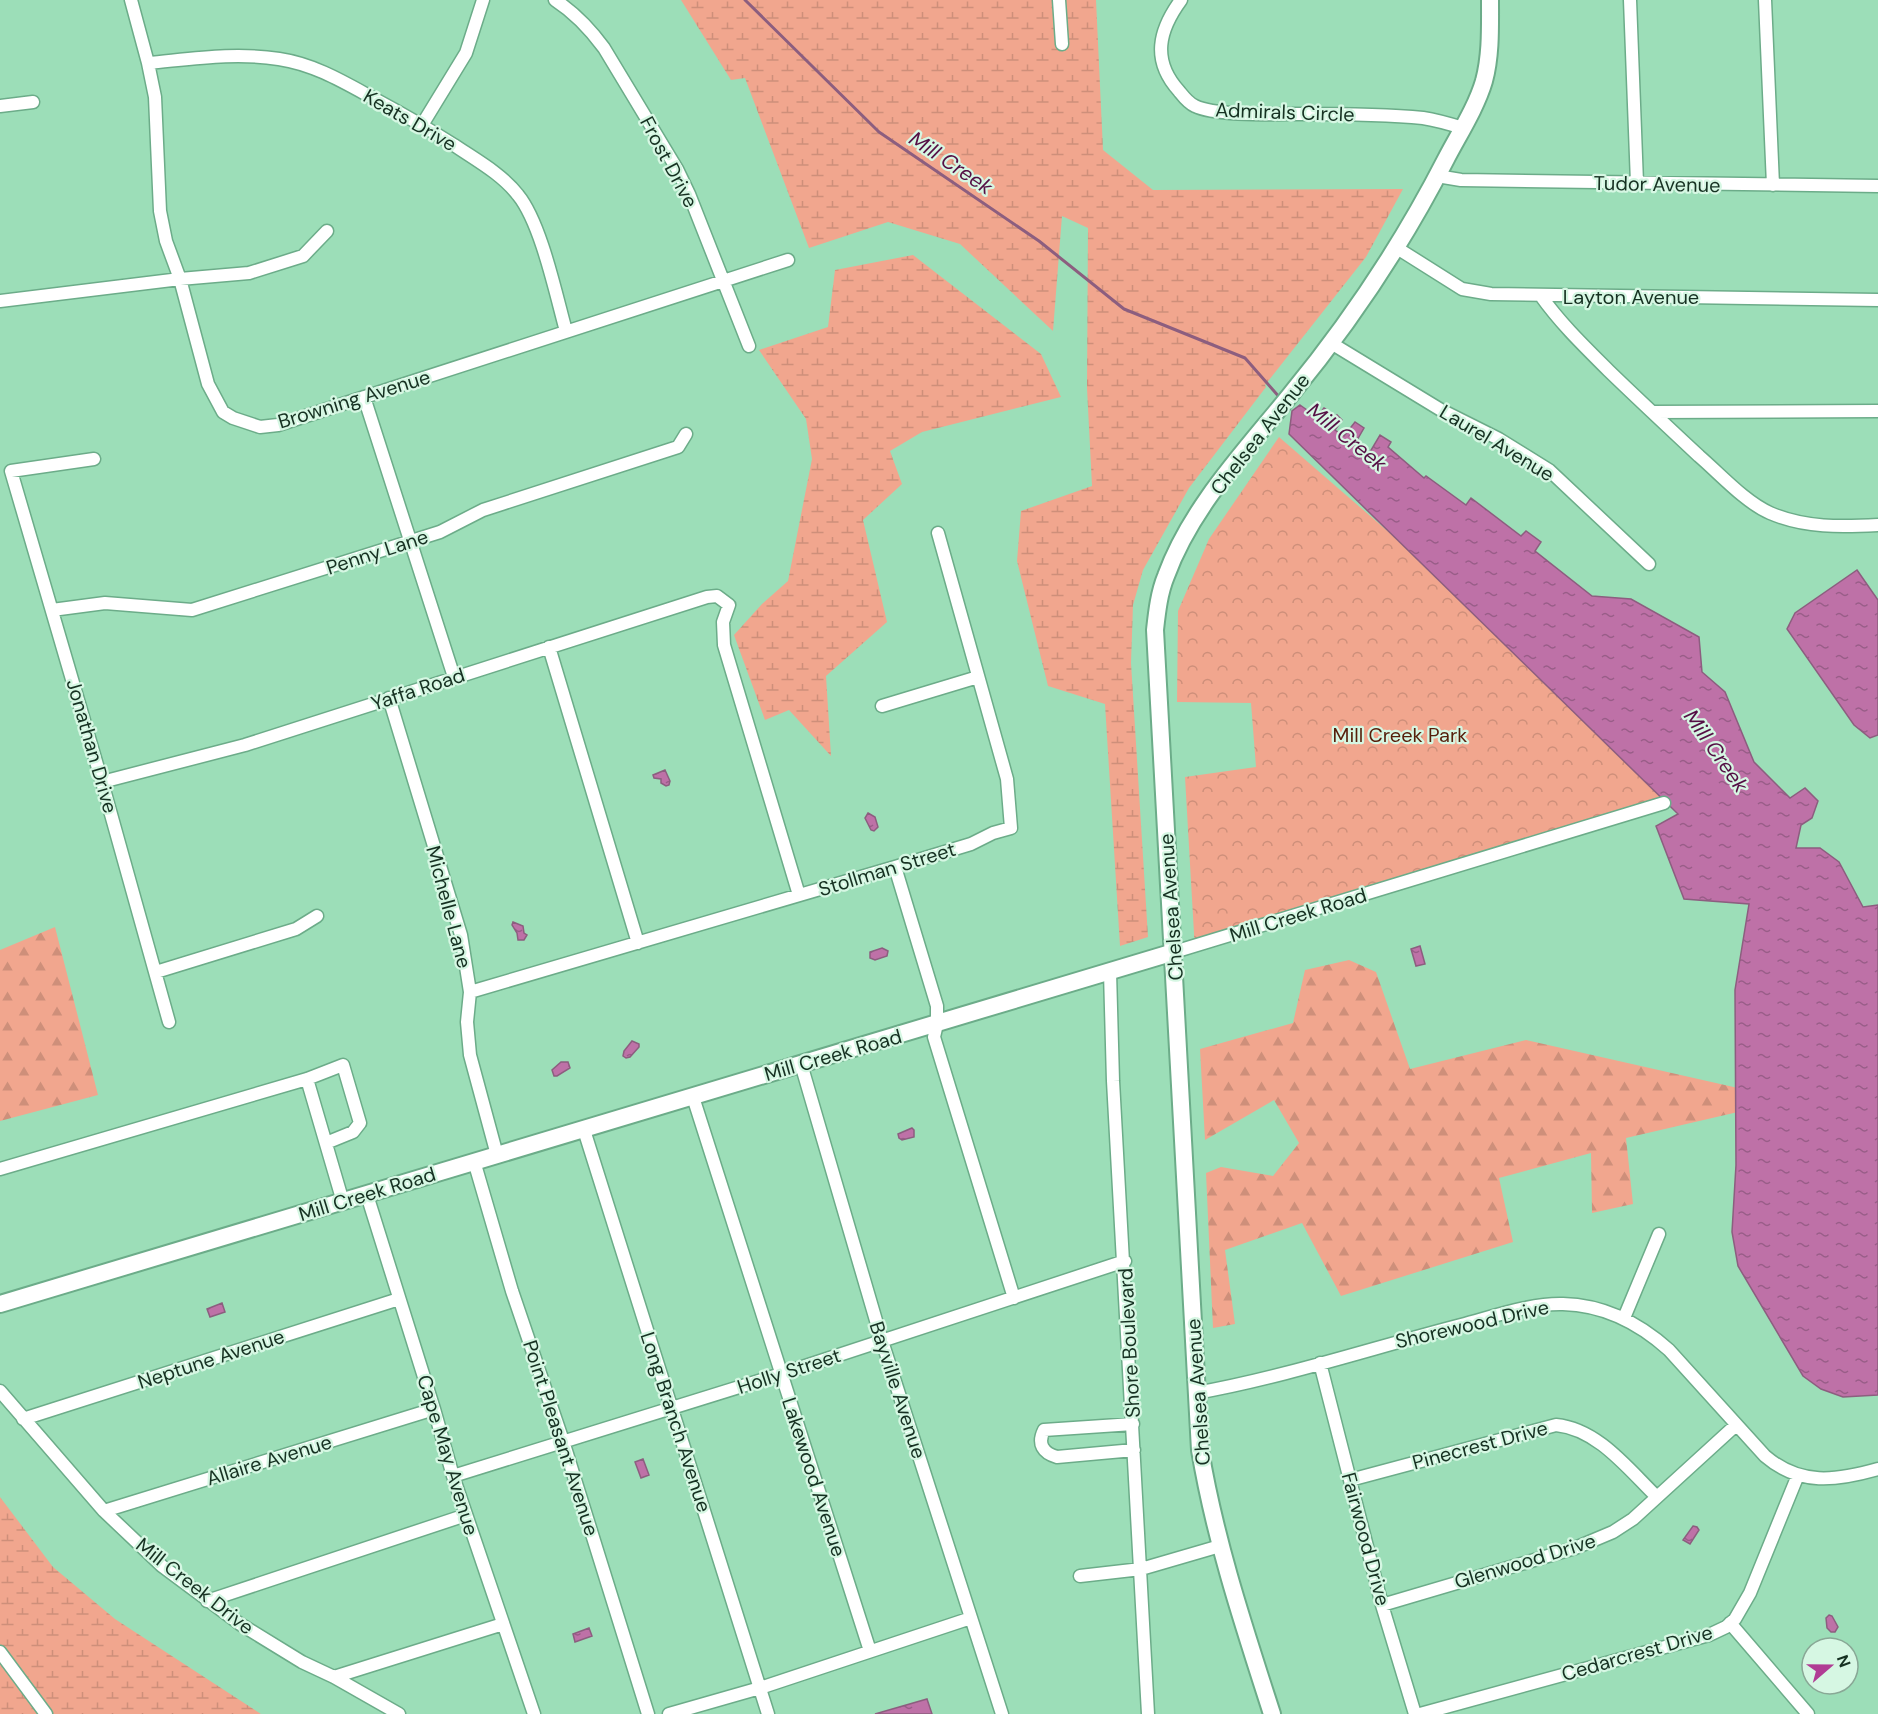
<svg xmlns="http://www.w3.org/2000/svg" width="1878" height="1714" font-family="'DM Sans',sans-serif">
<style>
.forest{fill:url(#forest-firs)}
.wetland{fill:url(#wetland-marsh)}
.park{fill:url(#park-crowns)}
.water{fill:url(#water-ripples);stroke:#8c5e7f;stroke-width:1.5}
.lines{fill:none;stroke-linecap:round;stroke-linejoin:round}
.stream{stroke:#8c5e7f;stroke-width:3}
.street-casing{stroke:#6cac89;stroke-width:15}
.secondary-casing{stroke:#6cac89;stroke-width:20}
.street{stroke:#fff;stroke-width:12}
.secondary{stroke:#fff;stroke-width:16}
.labels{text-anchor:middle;stroke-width:4.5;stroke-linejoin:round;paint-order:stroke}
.street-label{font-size:20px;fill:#163122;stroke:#d6f7e3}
.park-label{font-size:20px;fill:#561e0a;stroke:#d6f7e3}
.water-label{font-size:21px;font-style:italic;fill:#550f45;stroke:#d6f7e3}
</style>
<defs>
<pattern id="forest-firs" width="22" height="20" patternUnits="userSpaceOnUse" patternTransform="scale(1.5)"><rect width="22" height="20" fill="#f1a68e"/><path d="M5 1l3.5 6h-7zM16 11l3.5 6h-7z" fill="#ce8f7a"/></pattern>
<pattern id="wetland-marsh" width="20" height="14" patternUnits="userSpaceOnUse" patternTransform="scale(1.5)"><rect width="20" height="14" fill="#f1a68e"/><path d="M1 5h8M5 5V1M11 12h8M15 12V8" fill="none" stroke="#ce8f7a"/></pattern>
<pattern id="park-crowns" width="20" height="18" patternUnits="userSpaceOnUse" patternTransform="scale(1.5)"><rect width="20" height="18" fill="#f1a68e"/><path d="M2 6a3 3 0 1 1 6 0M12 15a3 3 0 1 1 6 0" fill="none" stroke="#ce8f7a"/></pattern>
<pattern id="water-ripples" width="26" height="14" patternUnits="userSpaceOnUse" patternTransform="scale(1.5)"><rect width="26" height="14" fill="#be71a7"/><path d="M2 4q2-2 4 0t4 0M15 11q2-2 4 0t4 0" fill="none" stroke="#995d88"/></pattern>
</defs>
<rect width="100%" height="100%" fill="#9cdeb8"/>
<path class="forest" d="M55 927 98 1095 0 1121V950Z
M1349 960 1376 972 1410 1069 1526 1040 1738 1088V1112L1626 1138 1633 1204 1592 1213 1591 1153 1499 1178 1513 1242 1341 1296 1302 1223 1225 1250 1235 1324 1213 1328 1206 1173 1221 1167 1273 1176 1299 1143 1274 1100 1205 1140 1200 1049 1293 1023 1305 970Z"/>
<path class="wetland" d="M681 0H1096L1103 150 1153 190 1403 189 1366 257 1265 385 1266 387 1189 488 1143 570 1133 605 1131 663 1148 937 1120 946 1105 704 1048 686 1017 561 1021 511 1092 486 1087 388 1088 228 1062 216 1053 331 960 244 888 222 809 248 745 78 731 80Z
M913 255 1041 354 1061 397 922 432 890 451 902 484 863 520 887 622 826 676 831 756 789 710 765 720 734 635 762 604 788 581 812 459 806 419 759 350 828 327 835 270Z
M0 1497 53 1567 115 1619 261 1714H0Z"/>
<path class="park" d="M1279 437 1593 709 1673 802 1195 951 1185 777 1256 767 1251 703 1177 702 1178 611 1209 539Z"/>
<path class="water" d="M1300 405 1317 417 1324 408 1329 411 1322 421 1329 426 1337 415 1342 420 1335 430 1344 436 1355 422 1364 428 1356 442 1370 452 1380 435 1391 442 1388 447 1424 478 1426 476 1466 505 1471 498 1521 536 1526 531 1541 542 1535 551 1592 596 1631 599 1699 637 1702 672 1725 692 1754 762 1790 798 1805 788 1818 801 1812 818 1801 825 1796 848H1820L1839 862 1863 907 1878 905V1395L1843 1397 1821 1389 1803 1376 1738 1266 1732 1232 1736 1165 1735 990 1749 904 1684 899 1656 826 1678 814 1289 434 1292 411Z
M1857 570 1878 600V735L1870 738 1854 725 1787 629 1795 613Z
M665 770 670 781 669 785 666 786 661 783V779L654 778 653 775Z
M868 813 875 817 878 827 874 831 871 830 865 818Z
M513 922 523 926 524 933 527 935 524 940H518L517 933 512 925Z
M1420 946 1425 964 1416 966 1411 949Z
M882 948 888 951 887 956 875 960 870 958V952Z
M632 1041 639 1044V1047L630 1057 626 1058 623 1056 624 1051Z
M561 1062H568L570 1068 557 1076H554L552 1070Z
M912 1128 914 1130V1137L902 1140 899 1138 898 1134Z
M222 1303 225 1312 210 1317 207 1309Z
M643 1459 649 1475 641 1478 635 1462Z
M1693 1526 1697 1527 1699 1530 1690 1544 1683 1540Z
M1829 1615 1832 1616 1838 1627 1835 1632H1831L1827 1628 1826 1618Z
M589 1628 592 1636 575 1642 573 1634Z
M927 1699 932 1714H875Z"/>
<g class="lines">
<path class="stream" d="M745 0 879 132 1039 241 1124 309 1245 358 1281 399"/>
<defs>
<path id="street" d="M131 0 148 63 155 97 160 211 166 241 180 279 208 384 223 412 233 418 260 427 278 425 788 260
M555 0C575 13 590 29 604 48L677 169 689 194 749 346
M1059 0 1062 44
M1181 0C1159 30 1151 60 1179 91 1183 96 1188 103 1195 106 1215 116 1275 114 1299 114 1340 114 1382 114 1423 118 1436 120 1450 124 1463 128
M1630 0 1637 183
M1765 0 1773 185
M148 63C192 59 235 52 279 59 313 64 342 81 371 97 399 112 427 128 454 145 476 160 502 174 518 195 541 223 556 295 566 331
M0 106 33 102
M422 125 466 53 483 0
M1437 176 1461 180 1878 186
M1397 248 1462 289 1491 294 1878 300
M1541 296C1561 324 1585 347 1609 371 1639 400 1669 428 1699 456 1720 474 1745 502 1770 513 1805 528 1841 527 1878 525
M0 301 180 279 249 273 303 256 327 231
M1331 343 1441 410 1499 439 1549 470 1649 564
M364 397 454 677
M1652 412 1878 411
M94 459 11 471 102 782 169 1022
M52 610 105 603 192 610 440 532 483 510 678 447 686 434
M549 647 638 943
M389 698 461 935 470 992 467 1022 470 1055 497 1155
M882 706 978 677
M102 782 245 745 707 597 717 596 729 605 723 622 724 645 799 895
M895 867 937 1006V1024L934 1037 1014 1298
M1174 952 1664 803
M156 972 296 929 317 916
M1110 972 1113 1081 1148 1714
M470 992 895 867 971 844 993 833 1011 828 1007 779 938 533
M801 1064 882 1341 1002 1714
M307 1079 343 1202
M693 1097 870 1651
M584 1130 768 1714
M474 1161 512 1291 563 1441 648 1714
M0 1169 307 1079 343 1065 360 1123 353 1132 326 1143
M367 1195 434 1409 453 1476 534 1714
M1624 1318 1659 1234
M1320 1363 1382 1605 1415 1714
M0 1391 104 1511 162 1566 240 1624 302 1662 334 1677 399 1714
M1196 1393C1285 1377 1372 1348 1461 1325 1492 1317 1531 1303 1563 1304 1604 1305 1639 1323 1669 1350L1765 1456C1800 1486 1836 1481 1878 1469
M23 1419 399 1299
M1133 1424 1044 1430C1037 1444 1043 1453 1057 1457L1134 1450
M453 1476 781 1374 1125 1261
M1350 1480 1556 1425C1598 1429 1628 1469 1657 1497
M104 1511 434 1409
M1080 1576 1141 1569 1220 1546
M207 1601 466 1515
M1382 1605 1575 1548 1613 1532 1633 1519 1736 1425
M1730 1623 1808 1714
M0 1652 46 1714
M334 1677 503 1624
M669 1714 760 1688 971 1618
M1420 1714 1709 1635 1726 1627 1735 1619 1750 1593 1798 1475"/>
<path id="secondary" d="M0 1304 1174 952
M1272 1714C1244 1627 1215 1540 1200 1450L1155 630C1157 612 1159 593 1166 576 1191 507 1246 450 1291 394 1351 321 1403 243 1446 159 1459 134 1476 108 1484 81 1491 55 1490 27 1490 0"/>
</defs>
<use href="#street" class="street-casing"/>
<use href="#secondary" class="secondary-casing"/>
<use href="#street" class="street"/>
<use href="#secondary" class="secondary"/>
</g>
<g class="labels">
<g class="street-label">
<text transform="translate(1285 112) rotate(2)" y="7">Admirals Circle</text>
<text transform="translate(410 120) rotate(30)" y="7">Keats Drive</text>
<text transform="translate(669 162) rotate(62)" y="7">Frost Drive</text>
<text transform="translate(1657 184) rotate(1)" y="7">Tudor Avenue</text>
<text x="1631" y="304">Layton Avenue</text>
<text transform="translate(354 399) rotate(-17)" y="7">Browning Avenue</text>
<text transform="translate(1260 434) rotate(-52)" y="7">Chelsea Avenue</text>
<text transform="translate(1497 443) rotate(31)" y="7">Laurel Avenue</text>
<text transform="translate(377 552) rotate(-18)" y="7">Penny Lane</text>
<text transform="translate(418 689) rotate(-18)" y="7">Yaffa Road</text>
<text transform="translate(92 746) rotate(74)" y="7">Jonathan Drive</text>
<text transform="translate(887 869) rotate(-17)" y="7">Stollman Street</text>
<text transform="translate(449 907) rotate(75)" y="7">Michelle Lane</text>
<text transform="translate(1171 907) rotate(-94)" y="7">Chelsea Avenue</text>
<text transform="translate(1298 915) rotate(-17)" y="7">Mill Creek Road</text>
<text transform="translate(833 1055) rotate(-16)" y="7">Mill Creek Road</text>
<text transform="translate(367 1194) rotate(-17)" y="7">Mill Creek Road</text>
<text transform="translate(1472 1324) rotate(-13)" y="7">Shorewood Drive</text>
<text transform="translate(1129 1343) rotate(-93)" y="7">Shore Boulevard</text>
<text transform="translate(211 1359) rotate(-18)" y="7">Neptune Avenue</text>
<text transform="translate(789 1371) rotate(-18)" y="7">Holly Street</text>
<text transform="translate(898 1390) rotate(72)" y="7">Bayville Avenue</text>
<text transform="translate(1198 1392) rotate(-94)" y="7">Chelsea Avenue</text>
<text transform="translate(676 1422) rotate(72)" y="7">Long Branch Avenue</text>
<text transform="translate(561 1438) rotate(72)" y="7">Point Pleasant Avenue</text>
<text transform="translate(1480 1445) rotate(-15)" y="7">Pinecrest Drive</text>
<text transform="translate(448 1455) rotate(73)" y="7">Cape May Avenue</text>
<text transform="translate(269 1460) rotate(-17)" y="7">Allaire Avenue</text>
<text transform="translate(814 1477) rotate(72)" y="7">Lakewood Avenue</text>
<text transform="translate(1366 1539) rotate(75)" y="7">Fairwood Drive</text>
<text transform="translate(1525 1561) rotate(-17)" y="7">Glenwood Drive</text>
<text transform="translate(195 1586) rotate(38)" y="7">Mill Creek Drive</text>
<text transform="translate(1637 1653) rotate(-16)" y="7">Cedarcrest Drive</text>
</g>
<g class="park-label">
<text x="1400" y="742">Mill Creek Park</text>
</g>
<g class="water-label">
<text transform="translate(951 163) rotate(34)" y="7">Mill Creek</text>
<text transform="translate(1347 437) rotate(39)" y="7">Mill Creek</text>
<text transform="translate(1716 751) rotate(55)" y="7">Mill Creek</text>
</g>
</g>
<g transform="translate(1830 1666) rotate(70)"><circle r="28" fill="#d6f7e3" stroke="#89a896" stroke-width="1.5"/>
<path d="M0-4.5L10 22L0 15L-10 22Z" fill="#b03c94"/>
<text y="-9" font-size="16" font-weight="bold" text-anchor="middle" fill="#163122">N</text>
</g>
</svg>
